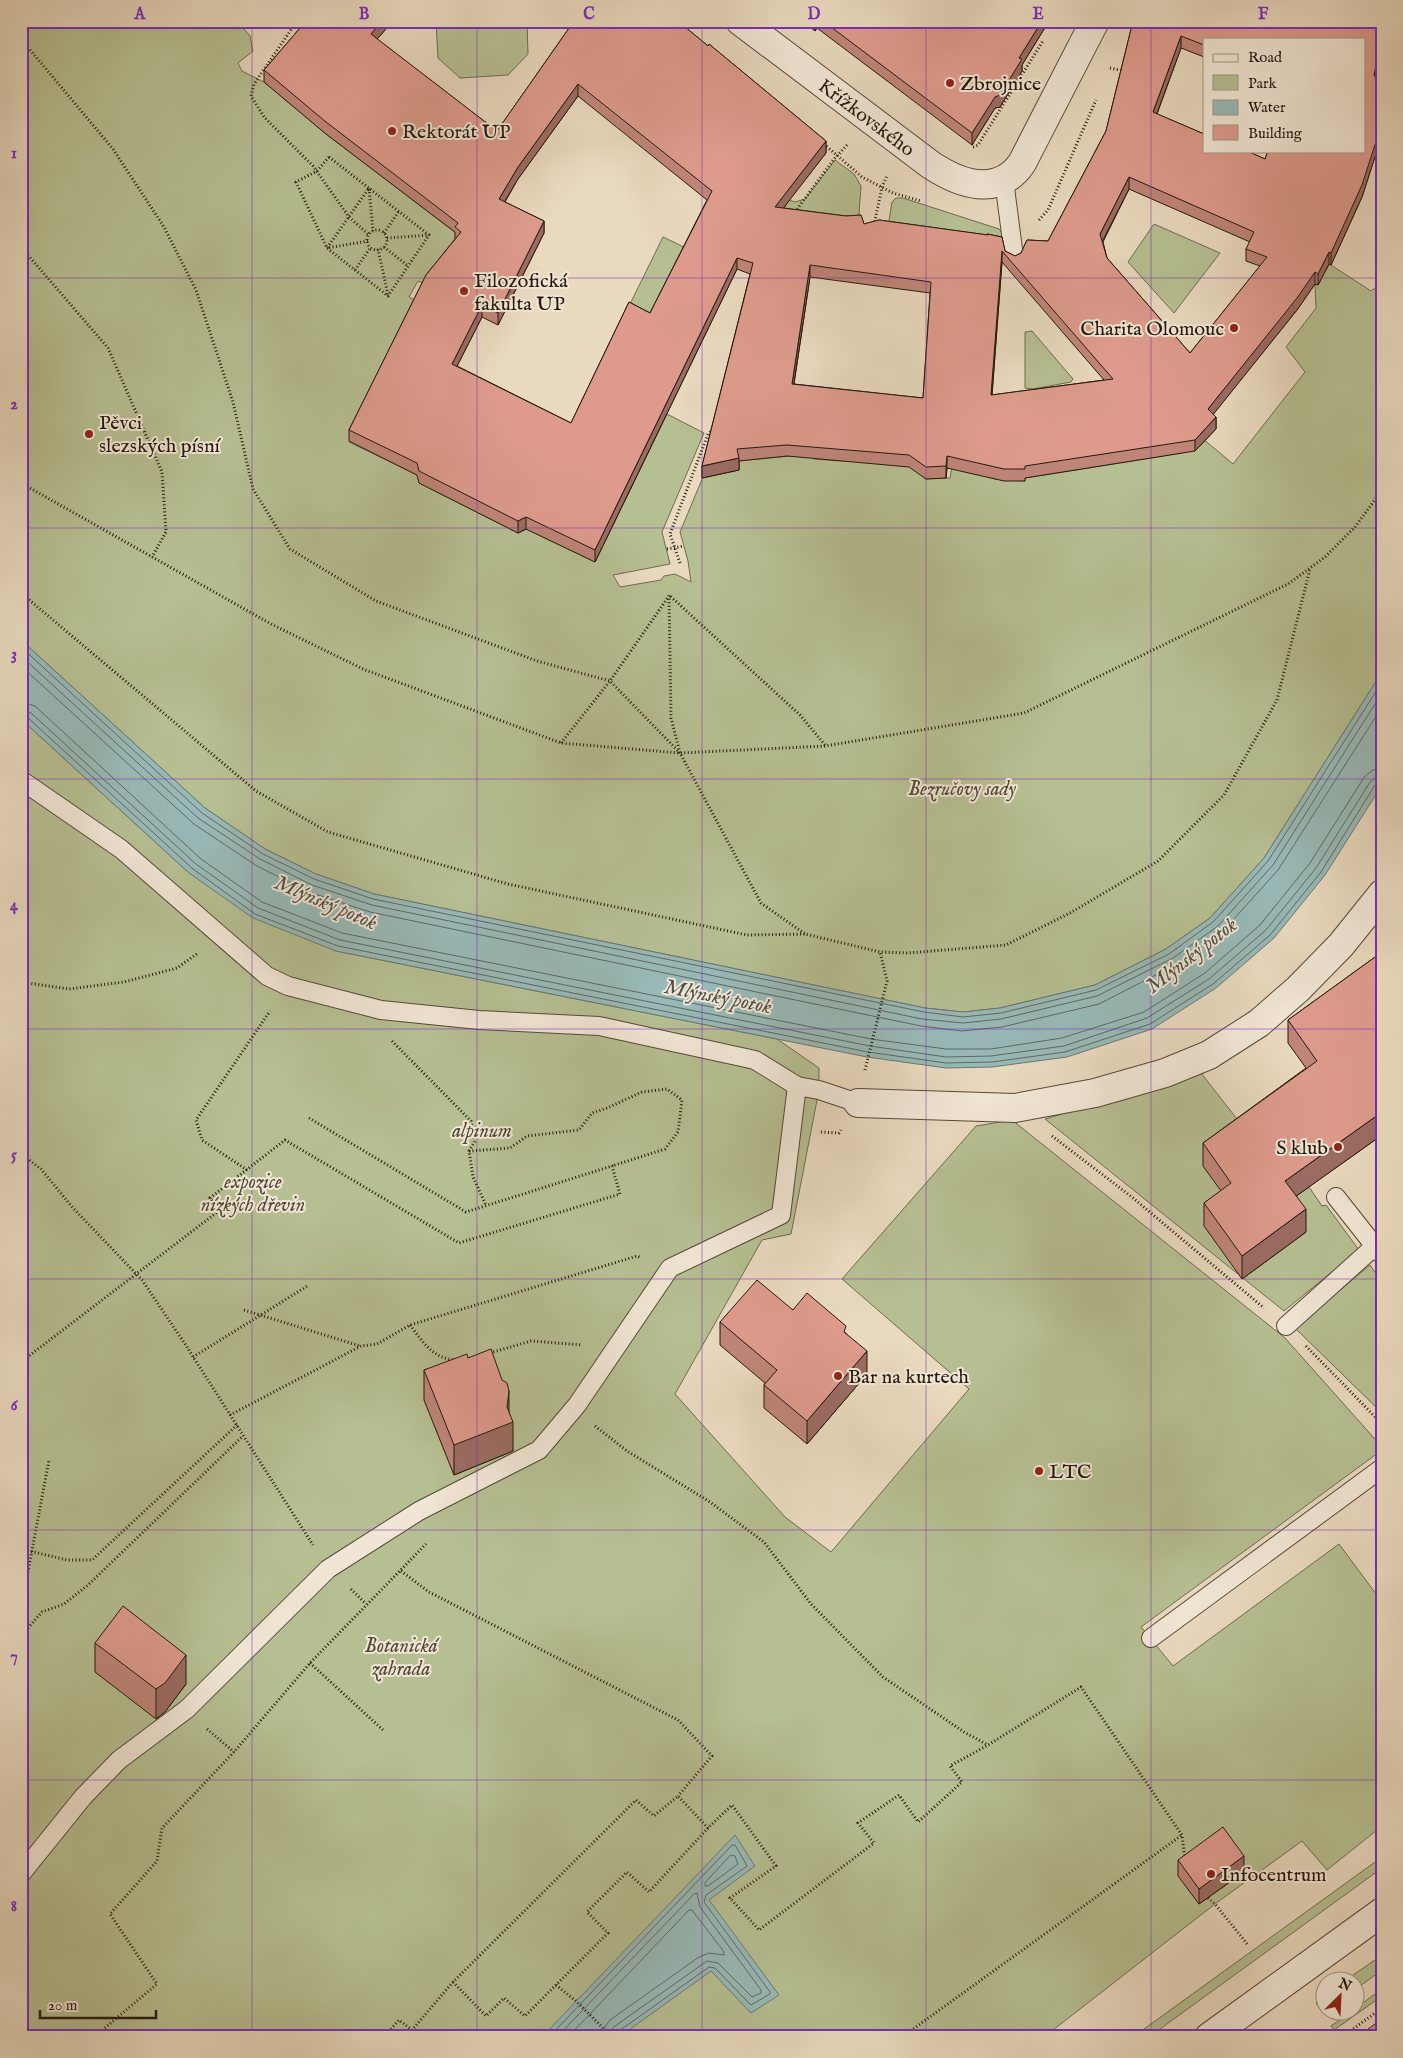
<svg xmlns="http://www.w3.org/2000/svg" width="1403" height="2058" font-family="'IM FELL English',serif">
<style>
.green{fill:#b6bf92;stroke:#6e6c50}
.water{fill:#98b9b7;stroke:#6a7973}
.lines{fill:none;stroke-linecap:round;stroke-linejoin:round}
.shore{stroke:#5e6862;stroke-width:1}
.service-casing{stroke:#56483a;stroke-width:20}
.minor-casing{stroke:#56483a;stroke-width:30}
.tertiary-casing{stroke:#56483a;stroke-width:30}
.path{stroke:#25180d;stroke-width:3;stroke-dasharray:1 2.5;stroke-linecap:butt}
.service{stroke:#f1e6d5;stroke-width:18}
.minor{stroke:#f1e6d5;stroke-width:28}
.tertiary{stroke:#f1e6d5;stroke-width:28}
.wall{fill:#bf8579;stroke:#25180d;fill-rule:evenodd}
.shaded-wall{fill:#9b6c63;stroke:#25180d}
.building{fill:#de9b8d;stroke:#25180d;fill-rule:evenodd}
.grid{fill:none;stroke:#7b2cbf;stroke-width:1;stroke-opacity:0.55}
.poi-dot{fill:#8f2418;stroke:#f1e6d5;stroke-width:2}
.labels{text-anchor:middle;stroke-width:4;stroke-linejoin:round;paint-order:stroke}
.poi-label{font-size:20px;fill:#25180d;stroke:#f1e6d5;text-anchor:start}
.street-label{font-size:20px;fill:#25180d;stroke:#f1e6d5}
.park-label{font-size:20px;font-style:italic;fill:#504a35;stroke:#f1e6d5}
.water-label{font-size:21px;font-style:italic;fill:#4d5048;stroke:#f1e6d5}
.neatline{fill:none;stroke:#7b2cbf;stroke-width:2}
.grid-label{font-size:16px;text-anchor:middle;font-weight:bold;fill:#7b2cbf}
</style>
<rect width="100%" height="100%" fill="#e9d9bf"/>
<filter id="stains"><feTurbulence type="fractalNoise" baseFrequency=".004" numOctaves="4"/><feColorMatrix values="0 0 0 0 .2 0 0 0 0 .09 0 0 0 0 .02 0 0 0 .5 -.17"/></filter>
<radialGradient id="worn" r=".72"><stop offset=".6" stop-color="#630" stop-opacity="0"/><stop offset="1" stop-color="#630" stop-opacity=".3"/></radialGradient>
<path class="green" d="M21 21H237L250 36 253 51 238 63 242 71 264 82 326 134 457 234 461 244 428 285 418 281 409 297 419 302 349 442 417 475 419 483 518 533 526 529 595 562 667 414 704 433 662 532 670 564 613 575 620 587 661 580 664 576 675 574 691 582 688 561 680 532 703 477 739 469 737 461 813 454 814 459C845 462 875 462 906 460L925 479 950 478 952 466 995 479 1025 481V478L1182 453 1196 433 1233 464 1305 372 1286 347 1316 308 1315 284 1318 285 1329 264 1331 265 1371 291 1375 288 1382 292V672L1264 858 1210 918 1166 949 1095 985 1000 1008 963 1012 925 1008 374 894 316 874 265 849 205 808 21 640Z
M436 21H527L528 54 508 75 460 78 438 58Z
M835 160 854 174 861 186 858 227 778 219 789 200 795 202 805 199Z
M896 198H903L999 229 1003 234 1004 251 887 233 892 202Z
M1154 224 1220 253 1174 313 1128 262Z
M663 237 688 249 654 316 630 304Z
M1032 331 1073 379 1071 382 1033 389 1025 388V332Z
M21 719 189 873 336 951 777 1039 819 1068V1090L791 1234 762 1240 675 1394 785 1517 831 1552 969 1389 842 1279 976 1126 1012 1120 1285 1338 1382 1447V1450L1141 1627 1173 1666 1339 1544 1382 1602V1826L1327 1870 1302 1841 1215 1904 1044 2037H21Z
M1201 1073 1248 1133 1285 1204 1309 1187 1322 1206 1326 1205 1359 1250 1284 1311 1045 1119Z
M1370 1265 1382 1282V1413L1295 1328Z
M1382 1857V1868L1149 2037H1133Z
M1382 1955V1970L1356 1989V1980H1346Z
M1382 1989V1996L1334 2030 1331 2026 1352 2011 1356 2010V2008Z
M1325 1996 1326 2011 1323 2013 1316 2003Z"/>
<path class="water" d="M21 640 205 808 265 849 316 874 374 894 925 1008 963 1012 1000 1008 1095 985 1166 949 1210 918 1264 858 1382 672V785L1325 875 1274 938 1216 988 1152 1029 1067 1057 992 1067 946 1068 867 1057 336 951 253 918 189 873 21 719Z
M735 1835 755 1866 709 1900 779 1995 751 2013 711 1971 619 2037H542Z"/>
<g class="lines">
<path class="shore" d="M21 647 202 813 263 854 314 879 373 899 924 1012 963 1017 1001 1013 1096 990 1169 954 1213 922 1268 861 1382 682
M21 656 198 818 260 859 312 885 372 905 922 1019 963 1023 1001 1019 1097 996 1173 958 1218 926 1273 865 1382 693
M21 666 194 824 257 866 309 892 370 912 921 1026 962 1031 1002 1027 1099 1004 1177 964 1223 931 1278 870 1382 707
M21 702 35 706 201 859 262 902 342 933 871 1039 946 1049H991L1062 1038 1144 1012 1205 973 1260 925 1310 863 1365 776 1373 770 1382 769
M21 709 31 713 196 864 258 908 340 940 870 1046 946 1057 991 1056 1064 1046 1147 1018 1209 979 1266 930 1316 868 1370 782 1375 778 1382 777
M21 716 27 717 193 869 255 914 338 946 868 1052 946 1063 992 1062 1065 1052 1150 1024 1213 984 1270 935 1321 872 1375 785 1382 783
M731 1855 735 1856 738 1864 708 1886H705V1883Z
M549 2037 732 1845H735L747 1866 706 1895 704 1902 770 1992V1994L751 2005 715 1968 709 1967 619 2031 617 2037
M557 2037 694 1894 697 1893 700 1907 761 1990V1993L752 1997 718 1963 707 1961 615 2026 611 2030 610 2037
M568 2037 689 1910H692L724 1952V1955L709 1953 699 1957 610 2020 605 2027 603 2037"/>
<defs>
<path id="service" d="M1004 180 1014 257
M21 780 121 849 267 976 288 986 381 1010 479 1020 599 1026 755 1060 797 1086 781 1215 670 1268 577 1405 539 1450 419 1511 328 1569 187 1709 119 1760 83 1797 21 1874
M797 1086 819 1090 858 1103
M1336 1197 1381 1254
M1286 1326 1375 1246
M1151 1638 1382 1468"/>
<path id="minor" d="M740 21 931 165C960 184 998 198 1022 163L1095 21
M858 1103 1015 1108 1095 1093 1165 1073 1209 1055 1259 1023 1298 989 1341 945 1382 894"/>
<path id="tertiary" d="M1209 2037 1382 1912"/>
</defs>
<use href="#service" class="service-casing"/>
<use href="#minor" class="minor-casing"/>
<use href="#tertiary" class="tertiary-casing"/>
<path class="path" d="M297 21 254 84 251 96 264 117 313 166 349 217 369 235
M21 39 113 149 164 227 196 290 233 402 253 489 290 549 376 601 537 661 610 681 680 753
M1110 68 1124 71
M824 144 862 177 893 193 921 201
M973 147 978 145 1043 41
M329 157 429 235 388 296 327 248 296 182 317 171Z
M795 212 834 159 848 144
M1039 220 1048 210 1096 100
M874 225 882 187 887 176
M367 240a10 10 0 1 1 20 0a10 10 0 1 1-20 0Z
M384 233 399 211
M387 238 429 235
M368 241 327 248 369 188 373 231
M21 247 108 348 162 472 166 532 152 557
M384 247 408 266
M378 249 388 295
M355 270 371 247
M21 483 271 624 363 669 561 743 680 753 825 746 1024 713 1288 584 1325 557 1355 527 1382 490
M667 549 684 546
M680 563 670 534 708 434 713 430
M21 593 256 791 328 832 508 884 747 935 805 934
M561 743 610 681 669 596
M825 745 800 715 669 595 671 718 680 753 761 903 805 934 880 952 908 953 1006 945 1070 913 1158 861 1224 795 1277 700 1310 569
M21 982 69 989 124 982 177 968 198 953
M392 1041 471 1121 475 1141 469 1151 473 1177 486 1205
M865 1070 887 981 880 952
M821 1132 839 1133 841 1130
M1052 1136 1133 1198 1264 1308
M469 1151 510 1148 527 1136 579 1130 592 1113 607 1108 642 1092 667 1089 682 1100 678 1132 665 1149 612 1166
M21 1154 41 1169 73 1208 142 1280 185 1344 313 1545
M247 1170 202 1140 196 1120 270 1011
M244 1310 360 1346
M410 1325C423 1342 432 1358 455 1360
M1306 1346 1382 1424
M490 1353 531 1341 582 1345
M193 1357 309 1285
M21 1362 220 1210 210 1198 285 1140 459 1243 620 1194 612 1166 466 1212 309 1118
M230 1415 361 1346 377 1344 410 1325 637 1256 641 1258
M595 1426 627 1451 710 1502 764 1542 811 1604 883 1677 964 1732 988 1745
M21 1549 67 1560H92L237 1425
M401 1571 429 1592 678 1720 712 1756 678 1796
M351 1589 366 1604
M24 1593 49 1460
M21 1636 42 1612 64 1604 88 1585 243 1436
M310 1663 383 1730
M207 1729 234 1752
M1208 1898 1215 1904 1248 1945
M453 1982 486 2016 504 1998 525 2016 608 1933 587 1912 627 1872 649 1892 708 1828
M556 1985 576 2001 612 2037
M94 2037 157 1984 110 1914 157 1861 162 1828 234 1752 310 1663 426 1544
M384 2037 399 2020 412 2030 453 1982 636 1800 654 1816 678 1796 708 1828 732 1805 776 1866 730 1898 759 1930 874 1843 858 1823 899 1795 918 1822 962 1782 950 1766 988 1745 1081 1687 1182 1835 1185 1859
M902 2037 1182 1835
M1342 2037 1382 2008"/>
<use href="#service" class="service"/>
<use href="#minor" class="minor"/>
<use href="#tertiary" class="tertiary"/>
</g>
<path class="wall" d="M306 21H393L377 39 497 131 574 21H678L708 46 709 44 826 141V153L783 208 846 216 861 215 864 224 879 220 987 235V234L1002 237 1005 251 1015 256 1021 253 1027 240 1048 241 1106 131 1133 21H1382V50L1376 78 1382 91V135L1362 197 1331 265 1329 264 1318 285 1315 284 1297 310 1213 414 1216 417V429L1195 451 1025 478V481H1004L947 468 946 478 926 479 909 467 787 456 739 461V470L702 478V466L750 274 737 269 595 562 526 529 518 533 419 483 417 475 349 441V430L426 275 455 239V232L326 134 264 82V70ZM1204 39H1364V151H1268L1265 159 1247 151H1204V134L1157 114 1181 48 1204 57ZM578 96 707 200 650 313 629 302 571 423 457 366 482 317 498 325 544 233V221L505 202 518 179ZM1129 189 1250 242 1246 249V261L1260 266 1190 353 1107 258 1103 242ZM1002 262 1104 380 992 395ZM810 277 930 293 923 398 794 384Z
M802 21H1049L1022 65V71L1000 107 995 108 972 145 817 28 815 31Z
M1382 952V1135L1296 1196 1306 1232 1242 1279 1204 1226V1203L1221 1191 1203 1166V1143L1306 1068 1288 1043V1020Z
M793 1310 846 1333 867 1374 807 1444 764 1408V1385L765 1383 720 1345V1322Z
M468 1358 509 1413 513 1451 454 1475 424 1400V1370Z
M95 1643 186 1684 165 1712 156 1719 95 1672Z
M1178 1860 1244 1872 1199 1904 1178 1876Z"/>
<path class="shaded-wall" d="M382 21H393L371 46V34Z
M815 21H817V28L815 31Z
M1042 21H1049L1022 65V71L1000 107 995 108 972 145V133Z
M1181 36V48L1153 124V112Z
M1382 38V50L1374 86V75Z
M578 84V96L518 179 499 211V199L518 167Z
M1382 123V135L1362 197 1331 265V253Z
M826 141V153L775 219V207Z
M1129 177V189L1100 246V234Z
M544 221V233L498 325V313Z
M1002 251V262L991 407V395Z
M1329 252V264L1318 285V274Z
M737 258V269L595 562V550Z
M810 265V277L792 396V384Z
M1315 272V284L1297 310 1208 421V409Z
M482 305V317L452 376V364Z
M1216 417V429L1195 451V440Z
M947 456V468L946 478V466Z
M739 458V470L702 478V466Z
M526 517V529L518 533V521Z
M1382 1112V1135L1285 1204V1181Z
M1306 1209V1232L1242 1279V1256Z
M867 1351V1374L807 1444V1421Z
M509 1391V1420L513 1422V1451L454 1475V1445L507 1407Z
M186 1655V1684L165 1712 156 1719V1689Z
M1244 1856V1872L1199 1904V1889Z"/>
<path class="building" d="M306 21H382L371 34 497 131 574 21H678L708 46 709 44 826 141 775 207 846 216 861 215 864 224 879 220 988 235 987 234 1002 237 1005 251 1015 256 1021 253 1027 240 1048 241 1106 131 1133 21H1382V38L1374 75 1382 91V123L1362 185 1331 253 1329 252 1318 274 1315 272 1297 298 1208 409 1216 417 1195 440 1025 466V469H1004L947 456 946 466 926 467 909 455 787 445 737 449 739 458 702 466 753 263 737 258 595 550 526 517 518 521 419 471 417 463 349 430 426 275 461 232 455 227 458 223 326 122 264 70ZM1181 36 1204 45V39H1364V151H1268L1265 159 1247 151H1204V134L1153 112ZM578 84 712 191 650 313 629 302 571 423 452 364 482 305 498 313 544 221 499 199 518 167ZM1129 177 1254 232 1246 249 1267 257 1190 353 1107 258 1100 234ZM1002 251 1113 379 991 395ZM810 265 931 282 923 398 792 384Z
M823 21H1042L1019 58 1022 59 1000 95 995 97 972 133Z
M1382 952V1112L1285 1181 1306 1209 1242 1256 1204 1203 1231 1183 1203 1143 1317 1061 1288 1020Z
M757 1280 793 1310 807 1293 846 1326 844 1332 867 1351 807 1421 764 1385 777 1370 720 1322Z
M491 1349 502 1380 507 1383 509 1391 507 1407 513 1422 454 1445 424 1370 467 1354 468 1358Z
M123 1606 186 1655 165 1683 156 1689 95 1643Z
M1223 1827 1244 1856 1199 1889 1178 1860Z
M1382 2019V2037H1357Z"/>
<path class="grid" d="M252 21V2037M477 21V2037M702 21V2037M926 21V2037M1151 21V2037M21 278H1382M21 528H1382M21 779H1382M21 1029H1382M21 1279H1382M21 1530H1382M21 1780H1382"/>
<g class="poi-dot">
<circle cx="950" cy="83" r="5"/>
<circle cx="392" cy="131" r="5"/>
<circle cx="464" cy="291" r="5"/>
<circle cx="1234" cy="328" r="5"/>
<circle cx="89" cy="434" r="5"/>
<circle cx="1338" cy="1147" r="5"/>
<circle cx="838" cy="1376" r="5"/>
<circle cx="1039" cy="1471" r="5"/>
<circle cx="1211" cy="1874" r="5"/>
</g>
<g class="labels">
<g class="poi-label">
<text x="960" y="90">Zbrojnice</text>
<text x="402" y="138">Rektorát UP</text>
<text x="474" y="287">Filozofická<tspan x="474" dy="23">fakulta UP</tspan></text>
<text x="1224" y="335" text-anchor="end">Charita Olomouc</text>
<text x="99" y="429">Pěvci<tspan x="99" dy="23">slezských písní</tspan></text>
<text x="1328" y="1154" text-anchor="end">S klub</text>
<text x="848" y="1383">Bar na kurtech</text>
<text x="1049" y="1478">LTC</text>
<text x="1221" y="1881">Infocentrum</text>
</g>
<g class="street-label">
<text transform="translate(867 117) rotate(37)" y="7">Křížkovského</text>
</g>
<g class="park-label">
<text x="962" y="795">Bezručovy sady</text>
<text x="482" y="1137">alpinum</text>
<text x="253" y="1188">expozice<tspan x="253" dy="23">nízkých dřevin</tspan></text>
<text x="401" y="1652">Botanická<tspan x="401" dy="23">zahrada</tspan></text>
</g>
<g class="water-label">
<text transform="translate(326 902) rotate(23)" y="7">Mlýnský potok</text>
<text transform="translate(1191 955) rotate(-38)" y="7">Mlýnský potok</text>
<text transform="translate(718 996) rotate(11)" y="7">Mlýnský potok</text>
</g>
</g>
<rect width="1403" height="2058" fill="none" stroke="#e9d9bf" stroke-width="55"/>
<rect x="1203" y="38" width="162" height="115" fill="#f1e6d5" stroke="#9f9485"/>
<rect x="1213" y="54" width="25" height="8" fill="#f1e6d5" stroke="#9f9485"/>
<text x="1248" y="62" font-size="15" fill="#25180d">Road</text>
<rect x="1213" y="75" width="25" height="15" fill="#b6bf92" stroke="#9f9485"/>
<text x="1248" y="88" font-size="15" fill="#25180d">Park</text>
<rect x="1213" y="100" width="25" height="15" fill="#98b9b7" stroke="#9f9485"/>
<text x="1248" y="112" font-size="15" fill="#25180d">Water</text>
<rect x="1213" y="125" width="25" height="15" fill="#de9b8d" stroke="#9f9485"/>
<text x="1248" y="138" font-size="15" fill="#25180d">Building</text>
<g transform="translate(1340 1996) rotate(24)"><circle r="24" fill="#f1e6d5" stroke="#9f9485"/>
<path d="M0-4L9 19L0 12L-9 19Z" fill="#8f2418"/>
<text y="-8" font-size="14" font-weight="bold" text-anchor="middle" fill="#25180d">N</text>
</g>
<path d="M40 2010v8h116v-8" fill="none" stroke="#25180d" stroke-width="2.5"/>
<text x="48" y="2010" font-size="15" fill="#25180d" stroke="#f1e6d5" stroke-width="4" paint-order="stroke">20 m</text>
<rect x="28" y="28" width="1348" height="2002" class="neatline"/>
<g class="grid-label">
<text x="140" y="19">A</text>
<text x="364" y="19">B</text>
<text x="589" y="19">C</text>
<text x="814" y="19">D</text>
<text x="1038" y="19">E</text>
<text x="1263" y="19">F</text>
<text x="14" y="158">1</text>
<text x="14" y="409">2</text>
<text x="14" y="659">3</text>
<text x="14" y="910">4</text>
<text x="14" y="1160">5</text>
<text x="14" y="1410">6</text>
<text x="14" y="1661">7</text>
<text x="14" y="1911">8</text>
</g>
<rect width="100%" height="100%" filter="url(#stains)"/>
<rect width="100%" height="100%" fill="url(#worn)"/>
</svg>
